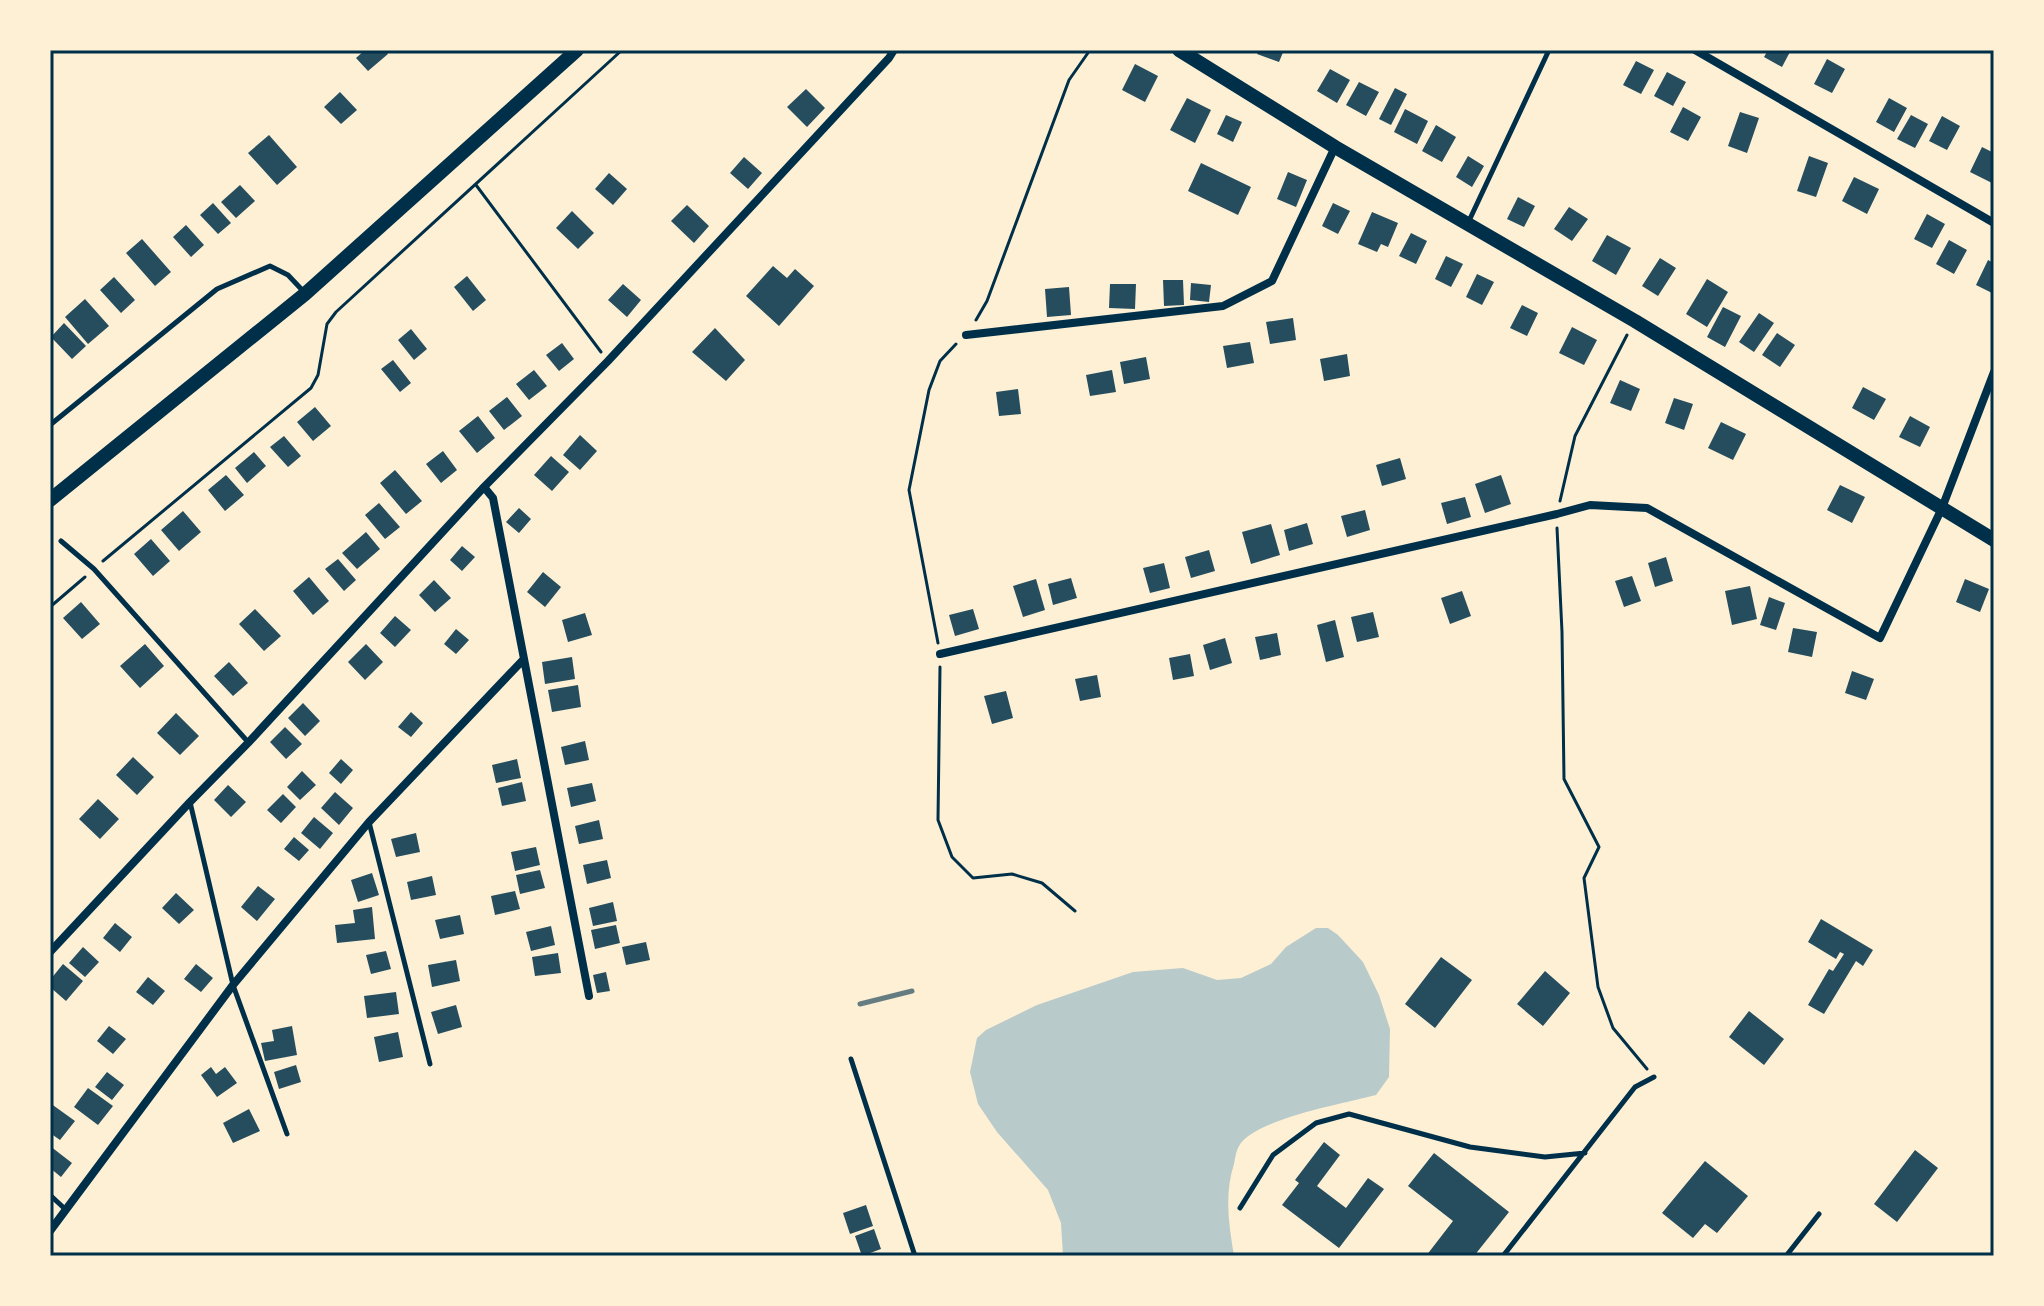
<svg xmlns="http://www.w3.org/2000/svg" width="2044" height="1306" font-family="Helvetica,sans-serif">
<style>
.green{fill:#b9caca}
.building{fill:#264d5e}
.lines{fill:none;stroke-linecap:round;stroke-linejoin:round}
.path{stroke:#003049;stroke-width:3}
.service{stroke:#003049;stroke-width:5}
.minor{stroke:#003049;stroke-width:8}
.secondary{stroke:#003049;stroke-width:14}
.rail{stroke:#657d81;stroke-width:5}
.neatline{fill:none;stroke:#003049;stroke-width:3}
</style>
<rect width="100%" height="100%" fill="#fdf0d5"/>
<path class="green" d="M1316 928H1328L1338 935 1363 962 1379 995 1390 1029 1389 1077 1376 1095C1346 1103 1254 1119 1239 1146 1236 1151 1235 1159 1234 1164 1224 1195 1229 1225 1234 1256H1063L1061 1223 1048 1190 997 1132 978 1104 970 1072 977 1038 986 1030 1037 1005 1133 972 1183 968 1217 980 1241 978 1271 964 1286 947Z"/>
<path class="building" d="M365 50H385L388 54 368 71 356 58Z
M1258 50H1284L1279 62 1257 54Z
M1768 50H1791L1782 67 1764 57Z
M1827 59 1845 69 1832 93 1814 84Z
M1636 61 1654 70 1641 94 1623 85Z
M1135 64 1158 76 1145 102 1122 90Z
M1330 69 1350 80 1337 103 1317 91Z
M1667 72 1686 82 1673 106 1654 96Z
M1359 82 1379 92 1366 116 1346 105Z
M1395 88 1407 94 1391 125 1379 119Z
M806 89 825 108 807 127 787 107Z
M340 92 357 110 341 124 324 107Z
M1187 98 1211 110 1195 143 1170 130Z
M1889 98 1907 108 1894 132 1876 122Z
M1683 107 1701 117 1688 141 1670 132Z
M1405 109 1428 121 1417 144 1394 132Z
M1740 112 1759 118 1747 153 1728 146Z
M1226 115 1242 122 1233 142 1217 134Z
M1911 115 1928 124 1915 148 1897 139Z
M1942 116 1960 126 1947 150 1929 141Z
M1436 125 1456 137 1442 162 1422 151Z
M269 135 297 167 277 185 248 153Z
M1982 147 1994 153V184L1970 172Z
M1468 156 1484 166 1472 187 1456 177Z
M1809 156 1828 163 1816 197 1797 191Z
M744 157 762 173 748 189 730 173Z
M1201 163 1251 187 1238 215 1188 191Z
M1288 172 1307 180 1296 207 1277 199Z
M609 173 627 189 613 205 595 189Z
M1854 177 1879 189 1867 214 1842 201Z
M240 185 255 201 236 218 221 202Z
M1518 197 1535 206 1524 227 1507 219Z
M213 203 231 223 218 234 200 215Z
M1333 203 1350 211 1338 234 1322 226Z
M687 205 709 226 694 243 671 221Z
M1569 207 1588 219 1572 241 1554 229Z
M572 211 594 233 578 249 556 228Z
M1372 212 1398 223 1388 247 1381 244 1377 252 1358 244Z
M1927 214 1945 224 1932 248 1914 239Z
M186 225 204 245 191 257 173 237Z
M1411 233 1427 241 1416 264 1399 256Z
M1607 235 1631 248 1616 275 1592 261Z
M142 239 171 272 155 286 126 253Z
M1949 240 1967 250 1954 274 1936 264Z
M1446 256 1463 264 1451 287 1435 279Z
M1660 258 1676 268 1658 296 1642 286Z
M1988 260 1994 263V294L1976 285Z
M773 266 787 278 795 269 814 286 779 326 746 296Z
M1477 274 1494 282 1482 305 1466 297Z
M467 276 486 300 473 311 454 287Z
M114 277 135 300 121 313 100 290Z
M1707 279 1728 292 1707 327 1686 314Z
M1163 280H1183L1184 305 1164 306Z
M1191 283 1211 285 1209 302 1190 300Z
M623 284 641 300 627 317 608 300Z
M1110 284H1136L1135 309 1109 308Z
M1069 287 1071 315 1047 317 1045 289Z
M85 299 109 326 88 344 65 317Z
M1522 305 1538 313 1527 336 1510 328Z
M1723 307 1741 316 1725 347 1707 337Z
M1759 313 1774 323 1754 352 1739 342Z
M1293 318 1296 340 1270 344 1266 322Z
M64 323 86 346 72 359 51 337Z
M1572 327 1597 340 1584 365 1559 353Z
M715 328 745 360 726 381 692 352Z
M411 329 427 349 414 360 398 340Z
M1777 333 1795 345 1780 367 1762 355Z
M1250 342 1254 363 1227 368 1223 346Z
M562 343 574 359 559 371 546 355Z
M1347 354 1350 376 1324 381 1320 359Z
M1146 357 1150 379 1124 384 1120 362Z
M393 360 411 383 400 392 381 369Z
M534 370 547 386 529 400 516 384Z
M1112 370 1116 392 1090 396 1086 375Z
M1620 380 1640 389 1631 411 1610 403Z
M1863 387 1886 399 1874 420 1852 408Z
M1018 389 1021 414 999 416 996 392Z
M507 397 522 416 504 430 489 411Z
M1674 398 1693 404 1684 430 1665 423Z
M315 407 331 426 313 441 297 422Z
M478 416 495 438 477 453 459 431Z
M1910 416 1930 427 1920 447 1899 437Z
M1721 422 1746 434 1733 460 1708 448Z
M580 435 597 451 580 470 563 455Z
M284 436 301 456 288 467 270 447Z
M443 451 457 470 441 483 426 464Z
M254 452 266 466 247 483 235 468Z
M551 456 569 472 552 491 534 475Z
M1400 458 1406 479 1382 486 1376 465Z
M395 470 422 501 406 514 380 483Z
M226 475 244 495 225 511 208 490Z
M1501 475 1511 504 1485 513 1475 484Z
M1840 485 1865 497 1852 523 1827 510Z
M1465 497 1471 517 1447 524 1441 503Z
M379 503 400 527 385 539 365 515Z
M519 508 531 519 519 533 506 522Z
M1365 510 1370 530 1347 537 1341 516Z
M183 511 201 532 179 551 161 530Z
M1307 523 1313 544 1289 551 1284 530Z
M1271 524 1280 555 1251 564 1242 532Z
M366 532 380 549 357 569 342 553Z
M151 539 170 561 153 576 134 554Z
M462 546 475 557 462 571 450 560Z
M1209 550 1215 571 1191 578 1185 557Z
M1666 557 1673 581 1655 587 1648 563Z
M338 559 356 580 344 591 325 569Z
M1164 563 1170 588 1150 593 1143 568Z
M543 572 561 587 545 607 527 592Z
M1632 576 1641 601 1624 607 1615 581Z
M309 577 329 601 313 615 293 591Z
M1071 578 1077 598 1053 605 1048 584Z
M1036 579 1045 610 1023 617 1013 586Z
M1965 579 1989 589 1980 612 1956 602Z
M434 580 451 598 435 612 419 595Z
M1750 586 1757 619 1732 625 1725 591Z
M1462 591 1471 616 1450 624 1441 598Z
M1769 597 1785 603 1776 630 1760 625Z
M81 602 100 624 82 639 63 618Z
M255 609 281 636 264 651 239 624Z
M973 609 979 629 955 636 949 615Z
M1373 612 1379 637 1357 642 1351 617Z
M585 613 592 635 568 642 562 620Z
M395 616 411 630 395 647 380 633Z
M1335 620 1344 657 1326 662 1317 625Z
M1793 628 1817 632 1812 657 1788 652Z
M456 629 469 640 456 654 444 644Z
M1277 633 1281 655 1260 660 1255 637Z
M1225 638 1232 663 1210 670 1203 645Z
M145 644 164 666 140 688 120 666Z
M366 644 383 662 365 680 348 662Z
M1190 654 1194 676 1173 680 1169 658Z
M572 657 575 679 545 684 542 662Z
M229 662 248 683 233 696 214 676Z
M1852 671 1874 679 1866 700 1845 693Z
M1097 675 1101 697 1080 701 1075 679Z
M578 685 581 707 552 712 548 690Z
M1006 691 1013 718 992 724 984 696Z
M303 703 320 721 305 736 288 718Z
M411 712 423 723 411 737 398 727Z
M176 713 199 736 180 755 157 733Z
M285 727 302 744 286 759 270 742Z
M585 741 589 760 565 765 561 747Z
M133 757 154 777 137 795 116 775Z
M341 759 353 770 341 784 329 773Z
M517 759 521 778 496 783 492 765Z
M302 771 316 785 300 800 287 787Z
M522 782 526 801 502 806 498 788Z
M592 783 596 801 571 807 567 788Z
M228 785 246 802 231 817 214 800Z
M335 792 353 808 339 825 321 808Z
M283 794 296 807 281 823 267 810Z
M98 799 119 819 100 839 79 819Z
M314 817 333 833 320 849 301 833Z
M599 820 603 839 579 844 575 826Z
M416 833 420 852 396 857 391 839Z
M294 837 309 850 299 861 284 849Z
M536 847 540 865 515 871 511 852Z
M607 860 611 878 587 884 583 865Z
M540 870 545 888 520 894 516 875Z
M372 873 379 895 358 902 351 880Z
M432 876 436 895 411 900 407 882Z
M258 886 275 899 257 921 241 907Z
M515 891 520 909 495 915 491 896Z
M176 893 194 910 179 924 162 908Z
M613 902 617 921 593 926 589 908Z
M372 907 375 939 337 943 335 925 355 923 353 910Z
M460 915 464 934 440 939 435 920Z
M1821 919 1873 950 1863 966 1856 961 1824 1014 1808 1005 1829 969 1833 971 1844 954 1840 952 1836 959 1808 942Z
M115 923 132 937 120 952 103 938Z
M616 925 620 943 595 949 591 930Z
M551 926 555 945 531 951 526 932Z
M646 942 650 960 626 965 622 947Z
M83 947 99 962 85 977 69 963Z
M386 951 391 969 371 974 366 955Z
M558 953 561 973 535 976 532 957Z
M1441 957 1472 980 1435 1028 1405 1004Z
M456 960 460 981 432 987 428 965Z
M63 964 83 981 66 1001 50 987V980Z
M196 964 213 978 201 992 184 979Z
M1545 971 1570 993 1543 1026 1517 1004Z
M606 972 610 991 597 993 593 975Z
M148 977 165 991 153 1005 136 992Z
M396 992 399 1014 367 1018 364 996Z
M456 1005 462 1027 438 1034 431 1012Z
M1749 1011 1784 1039 1764 1065 1729 1037Z
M109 1026 126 1039 113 1054 97 1041Z
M292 1026 297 1055 265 1061 261 1043 274 1041 272 1030Z
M398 1032 403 1057 379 1062 374 1037Z
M296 1065 301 1082 279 1089 274 1072Z
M211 1067 216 1074 225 1067 237 1083 217 1097 201 1075Z
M107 1072 124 1085 112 1100 95 1087Z
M88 1088 113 1106 98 1125 74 1107Z
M50 1103 75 1121 60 1140 50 1133Z
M249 1109 260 1131 233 1143 223 1123Z
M1324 1142 1340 1155 1317 1186 1346 1208 1368 1178 1384 1189 1339 1248 1282 1205 1299 1183 1295 1180Z
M50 1146 72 1163 61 1177 50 1168Z
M1915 1150 1938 1168 1897 1222 1874 1204Z
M1434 1153 1509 1212 1474 1256H1426L1453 1221 1408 1186Z
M1705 1161 1748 1196 1717 1233 1705 1224 1693 1238 1662 1213Z
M866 1205 873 1226 850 1234 843 1213Z
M874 1229 881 1249 862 1256 855 1236Z"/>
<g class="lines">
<path class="path" d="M476 185 601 352
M976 320 987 301 1069 80 1090 50
M1560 501 1575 436 1627 335
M1557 528 1562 632 1564 779 1599 847 1584 878 1598 987 1613 1028 1647 1069
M103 561 311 388 318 375 327 324 336 312 622 50
M50 607 85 577
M938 643 909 490 929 390 940 361 956 344
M940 667 938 820 952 857 973 878 1012 874 1042 883 1075 911"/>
<path class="service" d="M1468 223 1549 50
M50 425 217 289 270 266 288 275 305 293
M61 541 94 569 248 742
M190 802 233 985 287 1134
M369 822 430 1064
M851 1059 915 1256
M50 1195 65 1209
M1240 1208 1273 1155 1316 1123 1349 1114 1470 1147 1545 1157 1585 1153
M1503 1256 1635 1087 1654 1077
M1786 1256 1819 1214"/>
<path class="minor" d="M1695 50 1994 223
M966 335 1223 306 1272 281 1335 147
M484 487 493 498 589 996
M940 654 1557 514 1590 505 1647 508 1880 638 1942 508 1994 372
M50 952 190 802 248 743 484 487 608 361 889 58 894 50
M50 1231 233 985 369 822 523 660"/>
<path class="secondary" d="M1179 50 1335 147 1635 321 1994 540
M50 500 305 294 577 50"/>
<path class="rail" d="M860 1004 912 991"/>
</g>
<rect width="2044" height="1306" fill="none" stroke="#fdf0d5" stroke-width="104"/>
<rect x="52" y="52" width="1940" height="1202" class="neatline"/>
</svg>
